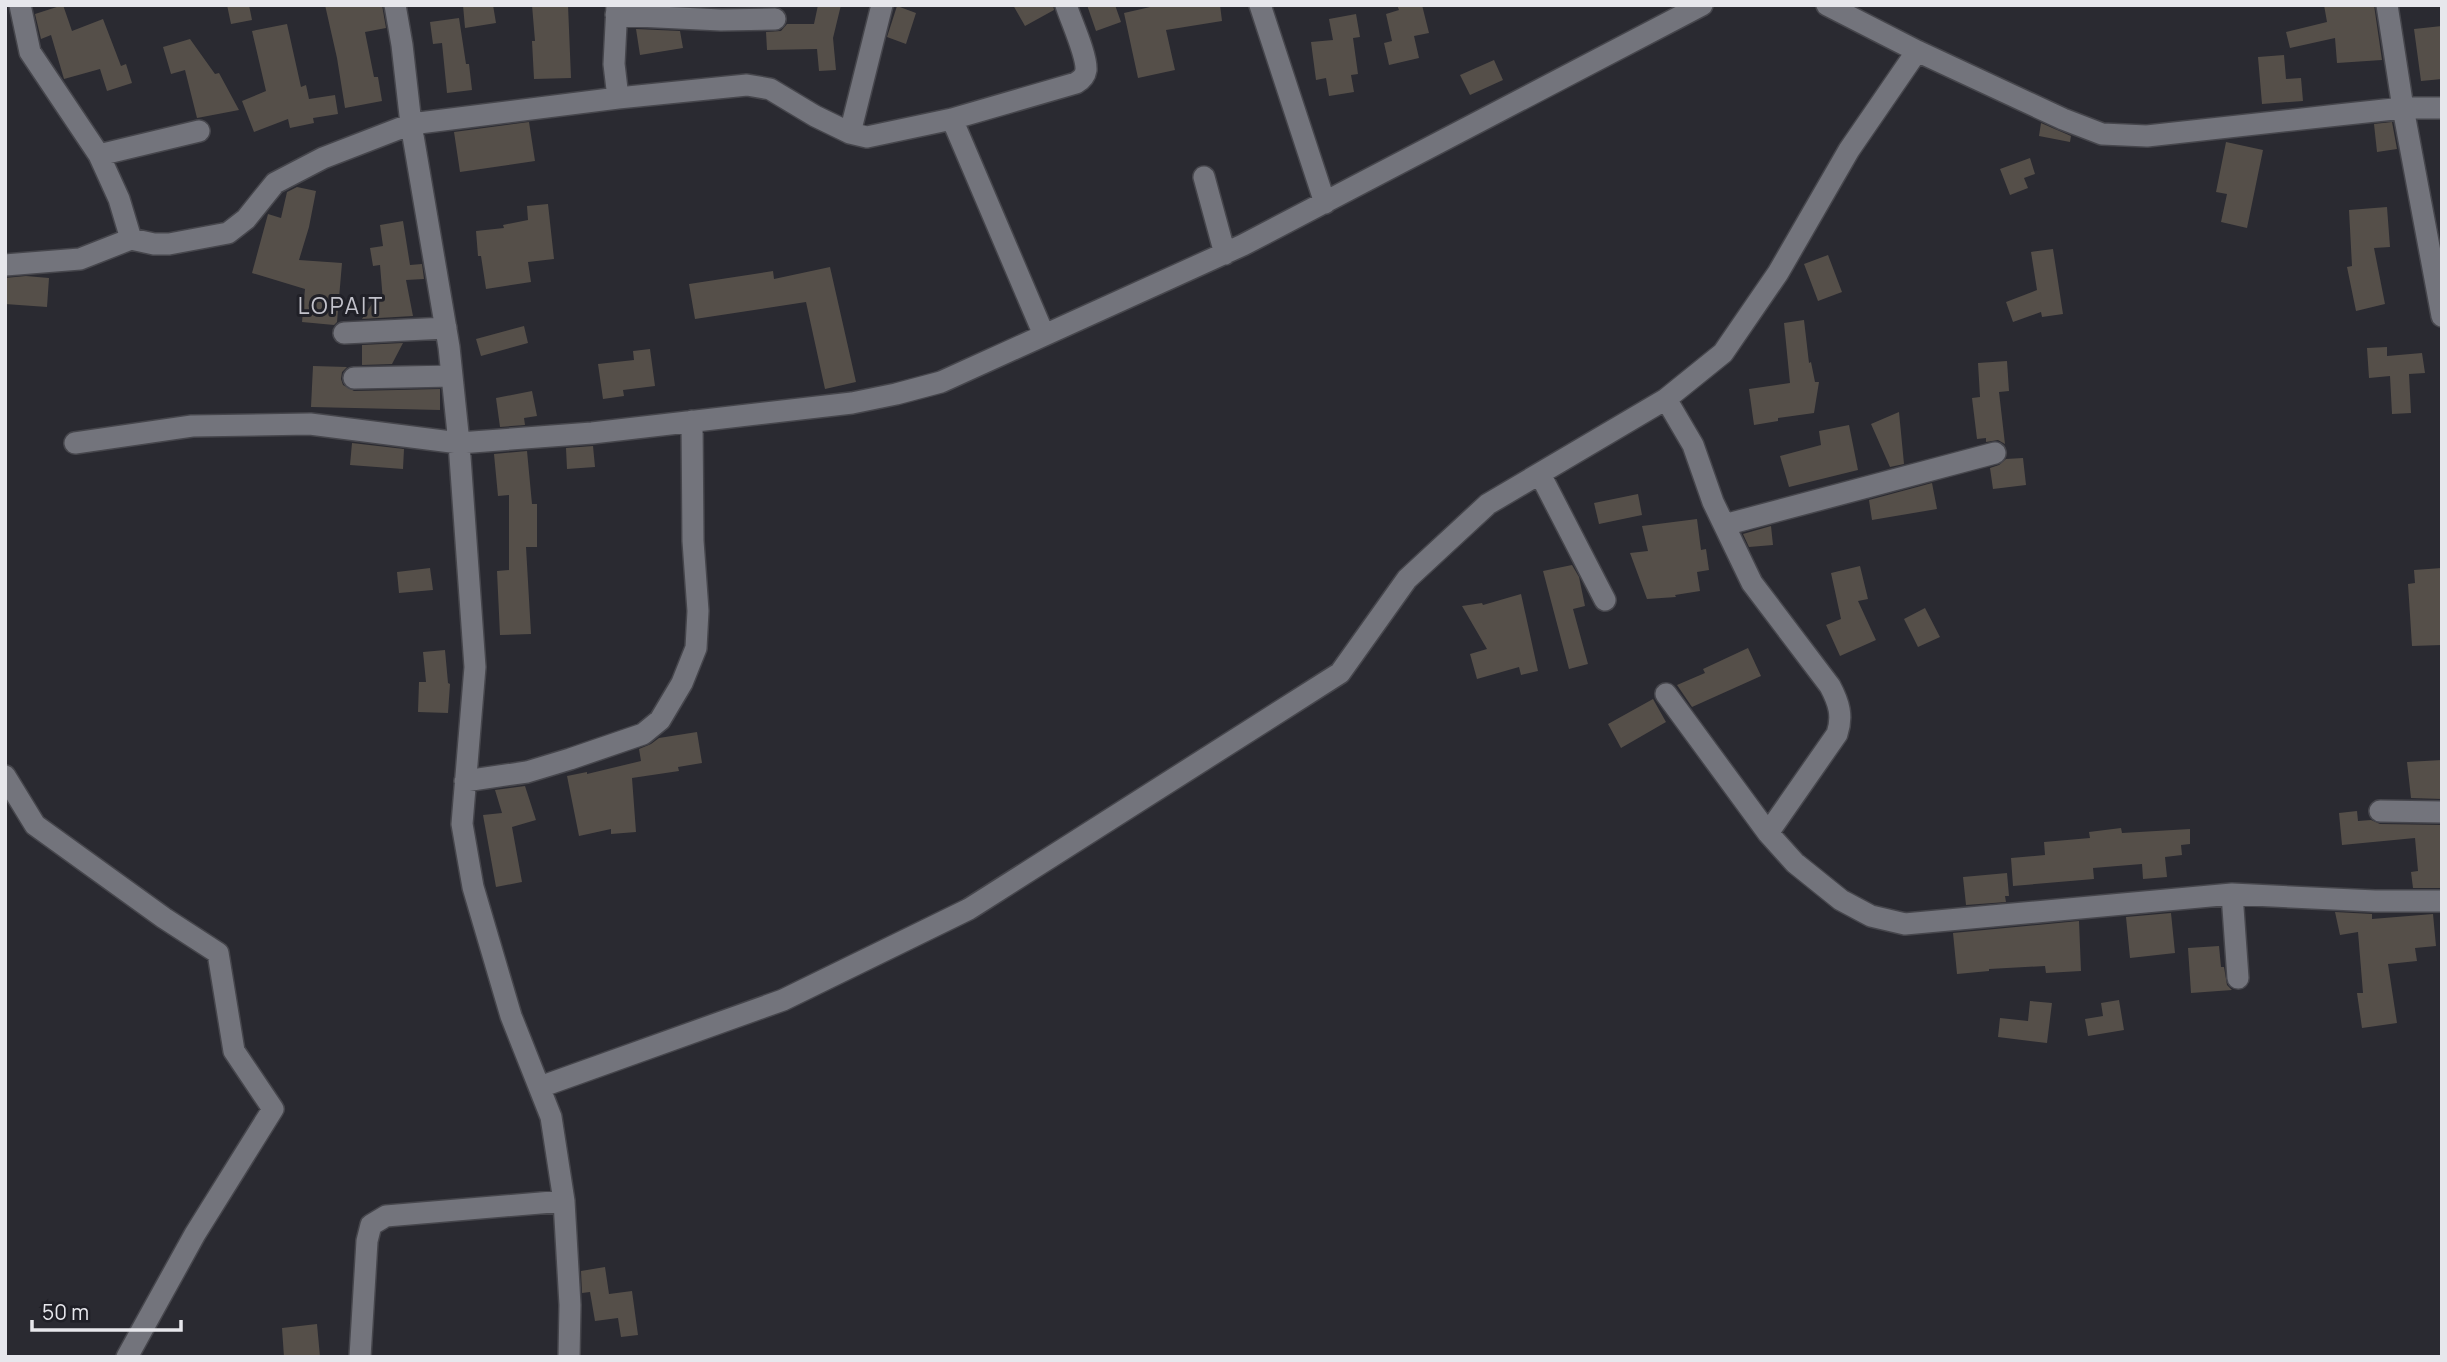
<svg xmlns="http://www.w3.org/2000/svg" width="2447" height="1362" font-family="Manrope,sans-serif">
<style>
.building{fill:#554f49}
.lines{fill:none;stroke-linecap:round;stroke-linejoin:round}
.minor-casing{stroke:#46464c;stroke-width:24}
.minor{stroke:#73747c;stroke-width:21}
.labels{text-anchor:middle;stroke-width:6;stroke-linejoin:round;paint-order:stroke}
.quarter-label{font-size:23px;letter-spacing:2px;fill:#c2c2cb;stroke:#202027}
</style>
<rect width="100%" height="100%" fill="#2a2a31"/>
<path class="building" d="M63 5 72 31 103 19 121 66 126 64 132 83 107 91 100 69 64 79 51 35 41 39 35 14Z
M227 5H249L252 20 231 24Z
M325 5H382L386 28 365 32 374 77H378L382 101 345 108 337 58Z
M463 5H493L496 23 465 28Z
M532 5H568L571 78 534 79 532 41H535Z
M818 5H841L833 38 836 70 819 71 817 49 767 50 766 32 781 31 787 24H814Z
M1013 5H1053L1054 10 1025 26Z
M1087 5H1115L1121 22 1096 31Z
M1159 5H1220L1222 21 1166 30 1175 70 1138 78 1124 13Z
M1397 5H1422L1429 33 1414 36 1419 58 1389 65 1384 43 1392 41 1386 14 1399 10Z
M2324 5H2374L2382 60 2337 63 2335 38 2290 48 2286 32 2327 22Z
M897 6 916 13 906 44 887 37Z
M1356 14 1360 37 1353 38 1358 74 1351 75 1354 92 1329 96 1326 78 1316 80 1311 42 1333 40 1329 19Z
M459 18 466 64H469L472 90 447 93 442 43 433 44 430 22Z
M287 24 301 87 306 85 309 99 335 95 338 114 313 118 314 123 290 128 288 119 254 132 242 101 266 91 252 31Z
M2442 26V79L2421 81 2414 29Z
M636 29 680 31 683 48 640 55Z
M190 39 215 74 219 73 239 110 197 118 185 70 171 74 163 47Z
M2284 55 2286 79 2301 78 2303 101 2262 104 2258 57Z
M1494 60 1503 80 1470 95 1460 75Z
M529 122 535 161 460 172 454 132Z
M2392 122 2397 149 2377 152 2374 124Z
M2041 123 2071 136 2070 142 2039 136Z
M2226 142 2263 150 2247 228 2221 222 2227 194 2216 192Z
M2030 158 2035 174 2024 178 2028 188 2010 195 2000 169Z
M297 187 316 191 309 227 299 260 342 263 337 322 334 325 302 322 305 289 252 273 268 214 281 218 287 192Z
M548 204 554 259 528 262 531 282 486 289 481 256H478L476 231 504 228 503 225 528 220 527 206Z
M2387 207 2390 247 2374 248 2385 304 2356 311 2347 267 2352 266 2349 210Z
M403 221 410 265 422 264 424 279 406 280 413 316 362 319 374 301H383L380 265 373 266 370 248 383 246 380 225Z
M2053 249 2063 314 2042 317 2041 312 2013 322 2006 302 2037 290 2031 252Z
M1828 255 1842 292 1818 301 1804 264Z
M830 267 856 382 825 389 806 302 695 319 689 284 773 271 774 279Z
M26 276 49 278 47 307 5 304V278Z
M1804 320 1809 363 1811 362 1815 382H1819L1814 413 1778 418V421L1754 425 1749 389 1790 383 1784 323Z
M524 326 528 343 481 356 476 339Z
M403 343 392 364 362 365V345Z
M2387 347V356L2422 353 2425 373 2409 374 2411 413 2392 414 2390 376 2369 378 2367 348Z
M650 349 655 386 623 390 624 396 603 399 598 364 634 360 633 351Z
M2007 361 2009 391 1999 392 2005 444 1998 440 1986 442V438L1977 439 1972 398 1980 397 1978 363Z
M313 366 347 367 342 372 341 379 343 385 354 391 440 389V410L311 407Z
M532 391 537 416 524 418 525 425 500 427 496 398Z
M1899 412 1904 464 1890 467 1871 424Z
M1849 425 1858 470 1789 487 1780 456 1821 445 1819 431Z
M352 443 404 449 403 469 350 465Z
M593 446 595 467 567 469 566 448Z
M527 451 532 504H537V547H526L531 634 500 635 497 571 509 570V495L498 496 494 454Z
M2023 458 2026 485 1993 489 1990 468 1999 465 2006 459Z
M1932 483 1937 509 1872 520 1869 500Z
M1638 494 1642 515 1599 524 1594 503Z
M1697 519 1701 550 1706 549 1709 570 1697 572 1700 591 1675 595 1676 597 1647 599 1630 553 1648 551 1642 526Z
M1771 526 1773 545 1749 547 1743 534Z
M1572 565 1579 577 1585 606 1573 609 1588 664 1569 669 1543 571Z
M1860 566 1868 599 1858 601 1876 640 1840 656 1826 625 1841 619 1831 573Z
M430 568 433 590 399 593 397 572Z
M2442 568V645L2412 646 2408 584 2415 583 2414 570Z
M1521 594 1538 671 1521 675 1519 667 1477 679 1470 654 1487 649 1462 606 1482 603 1483 605Z
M1925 608 1940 637 1918 647 1904 619Z
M1748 648 1761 676 1692 707 1677 685 1705 673 1703 669Z
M445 650 448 683 450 684 448 713 418 712 419 682H426L423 652Z
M1653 699 1666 722 1621 748 1608 724Z
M697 732 702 763 678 767 679 771 632 778 636 832 611 834V829L579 836 567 776 587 772V774L641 761 639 749 651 744 659 738Z
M2442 760V799L2411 798 2407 762Z
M525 786 536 820 512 827 522 882 496 887 483 815 502 813 495 790Z
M2357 811 2358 821 2371 820 2380 824 2442 825V888H2413L2411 872 2418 871 2415 838 2342 845 2339 813Z
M2121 828 2122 833 2190 829V844L2181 845 2182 855 2165 857 2167 877 2143 879 2142 864 2093 868 2094 879 2013 886 2011 858 2045 855 2044 842 2090 838 2089 832Z
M2007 873 2009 896H2005L2006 902 1966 905 1963 877Z
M2335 912 2372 914V919L2433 914 2436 946 2415 948 2417 961 2388 964 2397 1023 2362 1028 2357 993H2363L2358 932 2340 935Z
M2171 913 2175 953 2130 958 2126 917Z
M2079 921 2081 971 2046 973 2045 966 1989 969V971L1957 974 1953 933Z
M2219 946 2221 967H2224L2227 985 2232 990 2191 993 2188 948Z
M2119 1000 2124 1030 2088 1036 2085 1019 2103 1016 2101 1003Z
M2030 1001 2052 1003 2047 1043 1998 1037 2000 1018 2028 1021Z
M605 1267 609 1294 632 1291 638 1335 621 1337 618 1318 595 1321 590 1292 582 1293 581 1271Z
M317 1324 320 1357H284L282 1328Z"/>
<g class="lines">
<defs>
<path id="minor" d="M20 5 30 52 99 155 119 199 131 239 154 244H169L228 233 246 219 275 183 323 158 411 124 618 98 614 64 617 5
M395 5 402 45 411 124 449 347 459 443 475 667 462 824 473 887 511 1016 551 1117 564 1201 570 1305 569 1357
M1260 5 1325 203
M1827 5 1917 51 2063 119 2102 134 2147 136 2338 115 2403 108H2442
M2387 5 2403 108 2442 316
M616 15 721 20 775 19
M618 98 747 85 770 89 815 116 850 133 867 137 952 119 1076 83C1081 80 1085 77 1086 70 1087 55 1071 21 1066 5
M952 119 1044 335
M850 133 882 5
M99 155 199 131
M1204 177 1225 254
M5 265 80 259 131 239
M344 333 446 328
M354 378 452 376
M1666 399 1693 445 1713 502 1752 583 1830 686C1839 703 1843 716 1837 734L1768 833
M75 443 192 426 310 424 459 443 592 433 852 403 896 394 941 382 1243 245 1702 5
M1540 474 1605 600
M1724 525 1995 453
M1666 694 1768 833 1795 863 1841 900 1871 916 1905 924 2232 894 2375 901H2442
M5 776 35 825 164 918 218 953 234 1051 273 1109 195 1234 127 1357
M465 781 527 772 570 759 643 734 660 720 682 683 696 648 698 611 693 541 692 421
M2380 811 2442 812
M2232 894 2238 978
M540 1087 783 1000 969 909 1340 673 1407 579 1488 504 1666 399 1723 353 1778 273 1849 150 1917 51
M360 1357 367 1241 371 1225 386 1216 564 1201"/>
</defs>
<use href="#minor" class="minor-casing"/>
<use href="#minor" class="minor"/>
</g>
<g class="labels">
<g class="quarter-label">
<text x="341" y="314">LOPAIT</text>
</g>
</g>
<rect width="2447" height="1362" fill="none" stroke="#e7e7ec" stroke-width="14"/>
<path d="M32 1320v10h149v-10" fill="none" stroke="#e7e7ec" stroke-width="3.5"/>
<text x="42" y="1320" font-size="21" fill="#e7e7ec" stroke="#202027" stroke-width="5" paint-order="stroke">50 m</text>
</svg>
